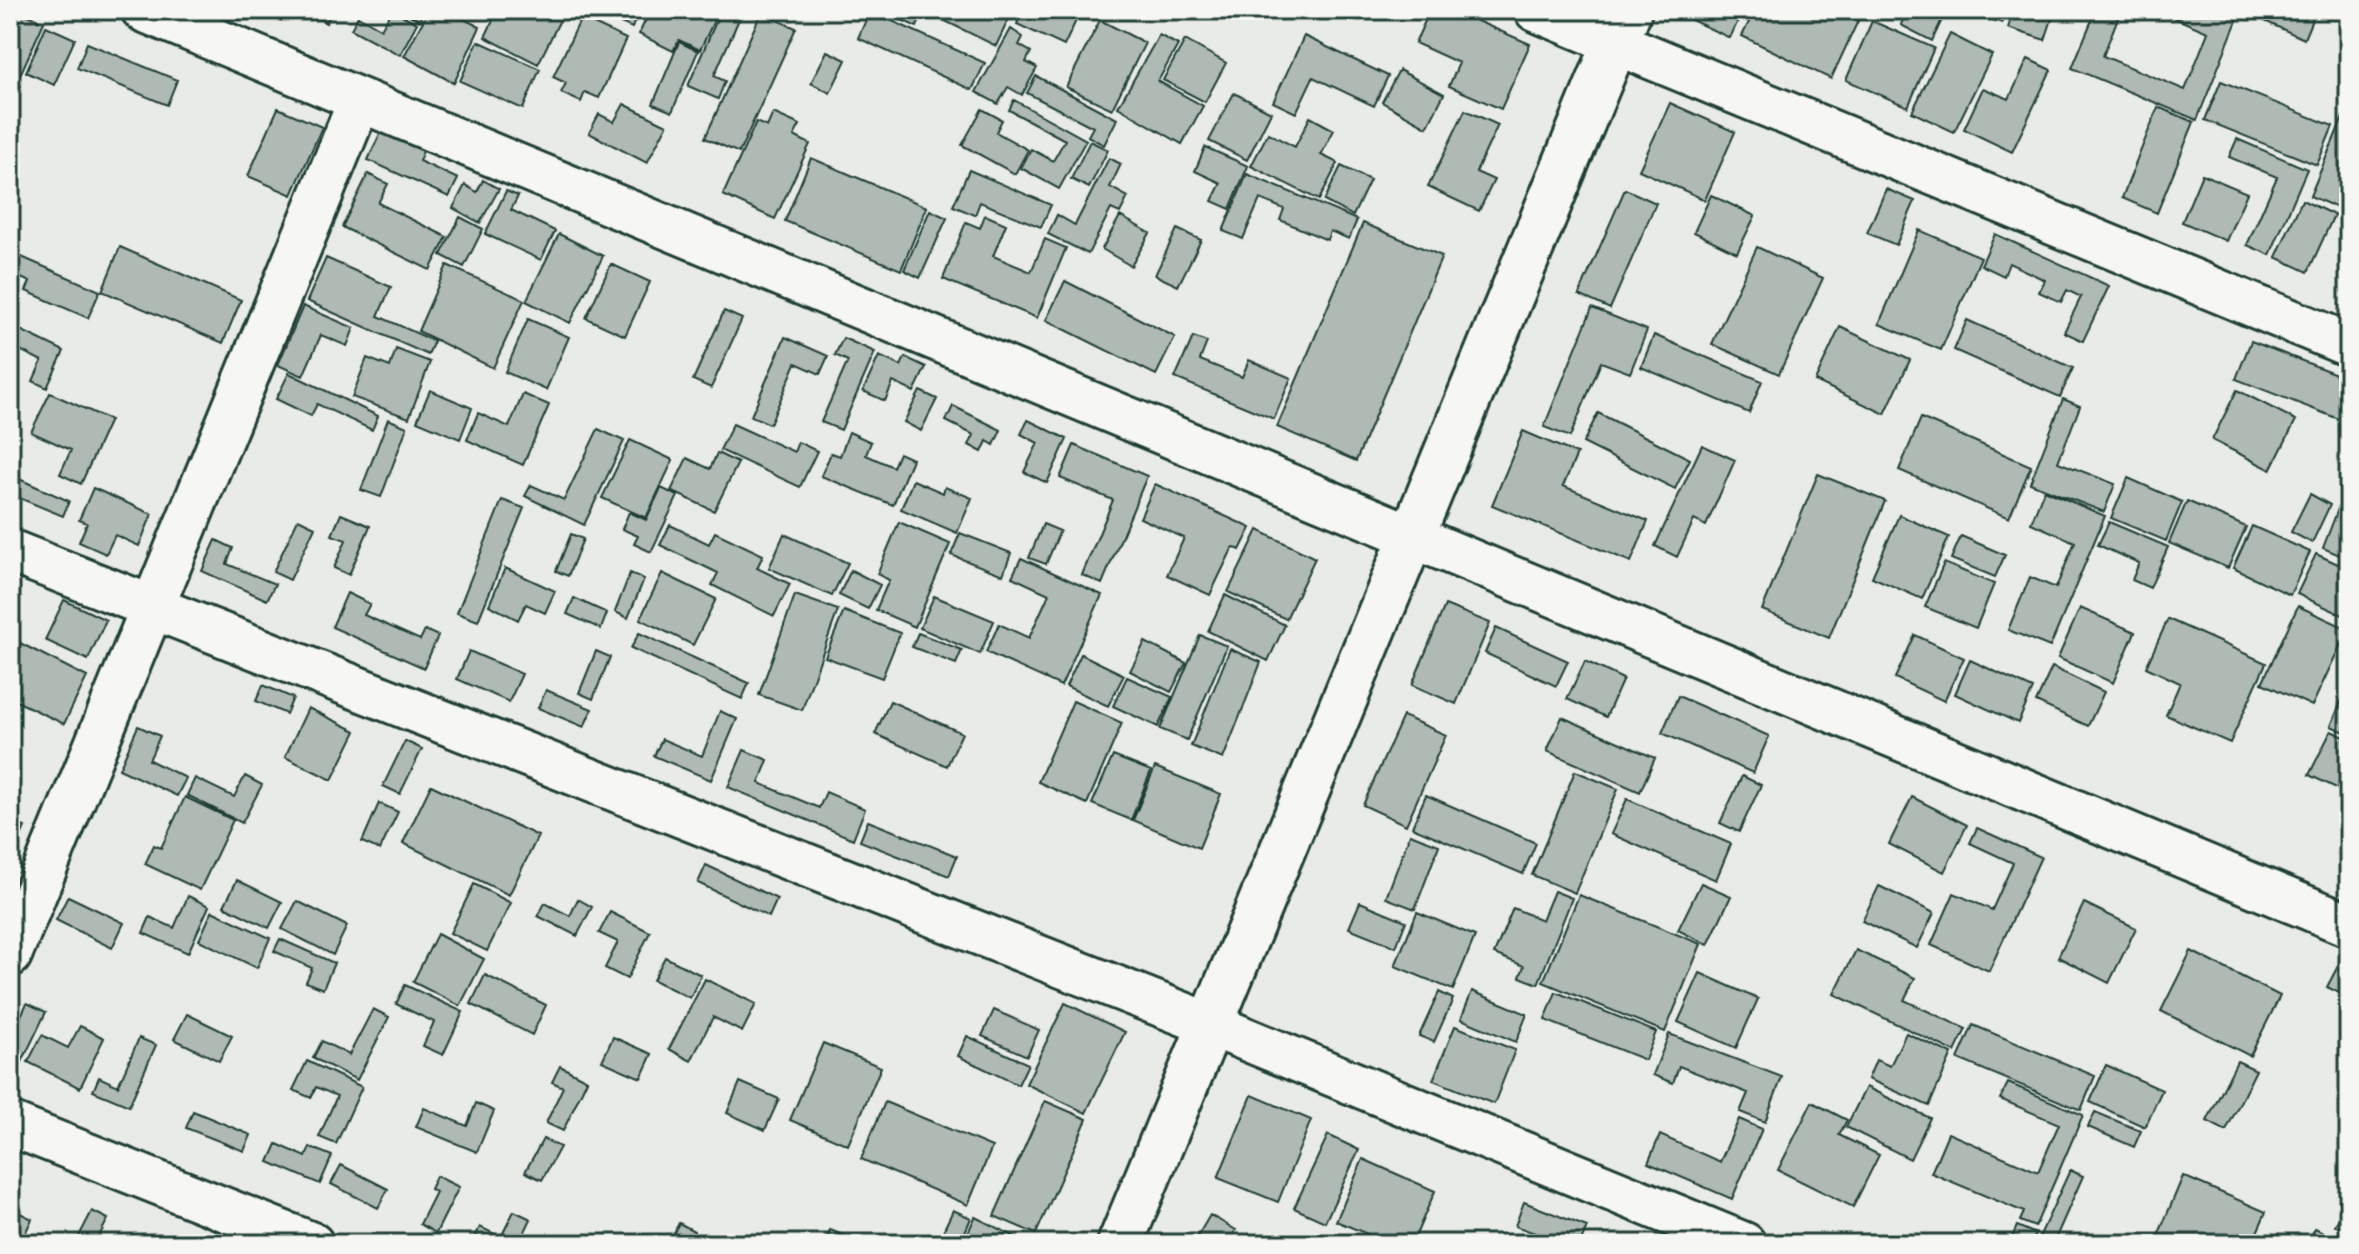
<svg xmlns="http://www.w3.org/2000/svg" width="2359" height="1254" font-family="Mali,sans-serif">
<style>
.building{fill:#b0bab5;stroke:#1f3d34;stroke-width:2}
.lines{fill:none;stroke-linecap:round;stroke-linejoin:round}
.minor-casing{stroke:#1f3d34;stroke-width:48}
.major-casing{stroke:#1f3d34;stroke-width:50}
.minor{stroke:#f6f6f2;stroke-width:42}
.major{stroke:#f6f6f2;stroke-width:44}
</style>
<rect width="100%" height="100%" fill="#e9ebe7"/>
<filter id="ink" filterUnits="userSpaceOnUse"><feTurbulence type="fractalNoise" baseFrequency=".0125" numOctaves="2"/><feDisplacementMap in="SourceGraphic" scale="16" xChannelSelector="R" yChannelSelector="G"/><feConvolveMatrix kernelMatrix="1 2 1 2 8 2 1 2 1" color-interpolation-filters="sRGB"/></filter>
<g filter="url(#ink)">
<path class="building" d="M11 10H17L44 22 20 75 10 70Z
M313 10H333L326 23 311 14Z
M392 10 417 23 400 55 351 29 358 16 381 29Z
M396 10H423L420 20Z
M429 10H446L480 27 454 83 404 56Z
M498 10 564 12 538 64 485 37Z
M591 10H639L632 28Z
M650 10H719L700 50 679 40 673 51 639 34Z
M721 10H743L714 76 725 81 718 99 688 86Z
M879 10H924L917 27Z
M933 10H1013L996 46 931 14Z
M1023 10H1081L1064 46 1017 24Z
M1452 10 1530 44 1501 109 1449 86 1459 63 1415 43 1426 19 1408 10Z
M1693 10H1743L1730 38 1689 19Z
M1755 10H1863L1831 79 1742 36Z
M1906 10H1943L1946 11 1932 41 1901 25Z
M1963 10H2006L2002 23Z
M2014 10H2055L2045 40 2008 28Z
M2096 10H2121L2103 56 2185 90 2208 32 2165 14 2167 10H2217L2238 18 2197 120 2072 68Z
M2241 10H2316L2304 39Z
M870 11 985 63 972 90 858 38Z
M761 13 796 28 739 153 705 138Z
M581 18 626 39 599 98 585 92 581 102 561 93 566 83 553 77Z
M1100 20 1145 43 1112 109 1066 87Z
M1872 21 1934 48 1908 107 1846 80Z
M46 26 75 39 54 85 26 72Z
M1011 29 1023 37 1019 45 1031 52 1026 62 1037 68 1022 95 1008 87 998 104 976 92Z
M1950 34 1992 55 1954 132 1912 112Z
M1159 35 1178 45 1158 81 1203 106 1182 144 1118 107Z
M1304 36 1388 76 1374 106 1313 77 1296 113 1273 102Z
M1185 40 1226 63 1205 102 1163 80Z
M478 41 540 69 523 109 460 81Z
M679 42 698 51 672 112 653 104Z
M87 43 177 80 167 105 77 68Z
M827 51 846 60 830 93 811 83Z
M2028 59 2051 70 2012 152 1964 129 1983 88 2009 99Z
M1399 70 1444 94 1427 127 1382 102Z
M1036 76 1117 119 1104 145 1088 136 1093 127 1027 93Z
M2221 81 2333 126 2317 165 2205 120Z
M10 82 21 86 10 112Z
M1234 93 1271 112 1247 160 1209 141Z
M1014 100 1086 140 1059 189 1021 168 1031 149 1053 161 1065 140 1009 110Z
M1670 103 1735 132 1705 200 1639 170Z
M2349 103V213L2310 196Z
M624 104 667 125 647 163 589 133 599 114 614 122Z
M2158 107 2194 122 2157 213 2122 198Z
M278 108 322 127 292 195 248 176Z
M982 109 1002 120 996 132 1028 150 1015 174 962 145Z
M1465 110 1498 125 1476 172 1494 180 1479 211 1428 187Z
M773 113 800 125 794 136 810 144 775 219 723 195 756 122 767 127Z
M1310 117 1334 130 1321 155 1338 163 1319 200 1251 166 1268 133 1295 147Z
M383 127 425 146 419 161 458 179 449 197 368 160Z
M2237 139 2307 169 2270 255 2247 245 2277 177 2229 157Z
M1090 141 1108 150 1089 188 1071 179Z
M1205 147 1248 166 1230 209 1212 201 1221 183 1195 171Z
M811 158 927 207 901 270 785 221Z
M1109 158 1121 164 1110 187 1128 197 1120 213 1111 209 1088 254 1048 234 1057 215 1075 225Z
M1341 166 1370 180 1353 216 1324 201Z
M969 170 1051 205 1041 227 980 202 975 215 953 206Z
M368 174 388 184 378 203 447 237 430 270 342 227Z
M1247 174 1357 220 1349 239 1330 231 1327 240 1280 220 1284 209 1260 199 1243 239 1223 231Z
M2202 174 2247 193 2226 241 2182 222Z
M483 180 499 189 480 223 453 208 465 185 477 192Z
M1625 189 1656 203 1610 309 1579 295Z
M1886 189 1915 201 1896 245 1867 233Z
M506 191 518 196 511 210 555 231 541 260 485 234Z
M1711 195 1755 216 1737 253 1694 232Z
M2302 200 2334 215 2308 272 2276 257Z
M930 210 947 218 920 278 904 270Z
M985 215 1006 224 993 256 1031 272 1045 239 1066 248 1037 318 943 279 966 222 980 228Z
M1120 216 1150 233 1131 266 1102 249Z
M460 217 483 229 464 267 441 255Z
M1363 223 1442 256 1356 461 1277 427Z
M1177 229 1201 240 1178 286 1155 275Z
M1919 230 1981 257 1941 350 1879 324Z
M559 234 603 256 570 323 526 301Z
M1995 234 2109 286 2083 341 2064 332 2081 297 2067 290 2061 302 2039 292 2045 280 2009 263 2004 276 1981 265Z
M120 247 241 300 223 343 102 291Z
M1757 247 1823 278 1779 374 1712 344Z
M10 252 100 291 88 318 26 291 30 282 10 273Z
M326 258 391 287 378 316 434 341 428 355 307 301Z
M611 264 650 282 625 336 586 318Z
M447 265 524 300 493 368 418 331Z
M1065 281 1175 337 1156 375 1046 320Z
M303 306 354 328 347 346 321 335 303 376 278 365Z
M1592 308 1647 330 1630 373 1601 362 1570 437 1544 427Z
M724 311 742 319 711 388 693 380Z
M528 319 569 337 546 390 505 372Z
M1967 320 2073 368 2060 397 1954 350Z
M1840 327 1910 360 1885 414 1815 381Z
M16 328 64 351 47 388 33 381 42 361 10 345Z
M1654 335 1762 381 1749 413 1641 367Z
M785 337 828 356 820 374 796 363 770 424 751 416Z
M1193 337 1207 342 1200 360 1242 377 1249 360 1291 378 1274 419 1175 378Z
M843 338 875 352 841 430 821 422 848 361 835 355Z
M2251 341 2349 379V423L2236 379Z
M396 349 430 362 409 418 352 397 367 358 390 367Z
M879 356 901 366 905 357 926 367 914 392 893 382 885 401 863 391Z
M289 373 378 416 372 430 317 404 311 416 276 399Z
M430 390 472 408 460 439 417 421Z
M2237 390 2296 420 2271 470 2212 440Z
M920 391 937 399 921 431 904 422Z
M50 393 110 420 81 484 60 474 71 450 31 432Z
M523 394 549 405 523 465 467 440 478 413 509 427Z
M2063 399 2080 406 2058 462 2115 484 2104 512 2030 483Z
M953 406 1001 430 994 445 987 441 982 452 969 445 974 435 946 421Z
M1598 413 1690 459 1675 489 1583 443Z
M1921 418 2031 466 2009 518 1899 470Z
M388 419 407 427 381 497 361 490Z
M1028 420 1067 439 1047 483 1024 472 1038 443 1021 434Z
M733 424 794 452 798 442 817 451 800 487 720 450Z
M598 429 624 441 584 525 525 496 531 485 564 500Z
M1523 431 1577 454 1563 486 1648 521 1631 562 1492 505Z
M849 432 871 442 866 455 893 467 899 453 912 459 893 505 821 476 831 453 840 456Z
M630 440 673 460 646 518 602 498Z
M1074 445 1147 476 1102 584 1082 575 1113 500 1060 478Z
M1702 445 1735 460 1706 526 1694 520 1677 557 1655 546Z
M717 453 738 463 714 511 671 491 687 458 710 469Z
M1818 474 1885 501 1829 638 1762 610Z
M2128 478 2182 502 2166 541 2111 518Z
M19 479 69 501 63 516 12 495Z
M913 480 943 493 945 487 972 498 957 533 901 509Z
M1155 484 1251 528 1240 550 1233 547 1210 595 1167 575 1184 538 1140 518Z
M93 488 152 514 139 546 115 535 106 554 79 542 87 523 79 520Z
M661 488 678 496 651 552 634 544 638 536 622 529 629 512 646 520Z
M2044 490 2105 516 2050 647 2008 630 2030 577 2056 588 2075 542 2031 523Z
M2310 494 2330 505 2312 543 2291 532Z
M502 500 524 508 478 621 457 613Z
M2187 501 2246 527 2228 568 2169 543Z
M2338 509 2349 514V559L2323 548Z
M341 514 370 526 349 575 334 568 346 540 332 535Z
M1899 515 1949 537 1922 599 1872 577Z
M298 519 315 527 290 580 273 572Z
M899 522 950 544 915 627 876 610 889 580 877 574Z
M2109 522 2168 547 2150 588 2132 580 2139 563 2098 545Z
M1043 524 1060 531 1046 564 1029 558Z
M670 525 709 544 715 532 763 555 757 568 790 584 774 616 712 585 718 573 660 545Z
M2252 526 2310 552 2290 595 2233 568Z
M1258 530 1315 558 1286 619 1228 592Z
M960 533 1011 553 1003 575 951 555Z
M571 534 583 539 568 576 556 571Z
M784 534 848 563 832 596 769 568Z
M1961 536 2005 555 1995 577 1951 559Z
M216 540 233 548 227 564 275 584 267 600 202 571Z
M2316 554 2349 569V618L2297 594Z
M1021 558 1102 595 1061 686 986 652 999 624 1029 638 1049 594 1012 577Z
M1944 563 1994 584 1976 628 1925 607Z
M505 568 555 591 545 613 526 604 518 620 489 605Z
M851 570 880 585 868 609 839 595Z
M630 573 644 579 628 618 615 612Z
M662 573 716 599 693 645 640 619Z
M347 593 370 604 364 615 420 640 425 630 438 636 424 668 332 627Z
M795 595 838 610 802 710 759 695Z
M1225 595 1285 625 1268 661 1208 631Z
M934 596 994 621 980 654 920 628Z
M574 598 607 613 601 629 567 614Z
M64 600 106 620 88 660 45 640Z
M1445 605 1490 623 1456 704 1412 685Z
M2298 606 2348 629 2312 706 2262 683Z
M2080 608 2135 632 2113 683 2058 658Z
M844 611 900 633 882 678 825 657Z
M2168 619 2266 663 2230 743 2166 715 2180 683 2146 667Z
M1496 628 1568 661 1556 686 1485 653Z
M639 633 749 683 742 699 631 648Z
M918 633 962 650 956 664 912 647Z
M1200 635 1227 646 1187 740 1160 729Z
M1915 635 1964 658 1944 701 1895 678Z
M1145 642 1186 663 1171 692 1130 671Z
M20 643 87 677 64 724 10 698V663Z
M1230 649 1261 662 1223 759 1191 746Z
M469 651 522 674 509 702 457 679Z
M596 651 610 657 593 699 579 693Z
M1081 654 1124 675 1108 706 1066 686Z
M1970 660 2033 689 2018 723 1955 694Z
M1585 661 1623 679 1606 717 1567 699Z
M2052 667 2104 692 2088 726 2036 702Z
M1127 677 1172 697 1158 727 1113 706Z
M2349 682V734L2331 726Z
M263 685 293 698 286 714 256 701Z
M546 690 592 709 584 727 538 708Z
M1678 696 1769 736 1753 773 1662 733Z
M890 701 962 733 947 766 875 734Z
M1073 701 1122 723 1087 804 1038 782Z
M308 708 356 731 332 780 285 757Z
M720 711 737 719 711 780 654 756 662 739 702 756Z
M1403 716 1446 735 1406 825 1363 805Z
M1562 717 1655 758 1640 792 1547 751Z
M138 726 160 736 149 760 186 778 177 796 119 769Z
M2331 731 2349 739V794L2309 775Z
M405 741 422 749 400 794 383 786Z
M744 750 768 760 759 783 819 808 826 792 865 809 853 839 728 787Z
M1113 756 1151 771 1131 820 1092 804Z
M1155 767 1221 794 1199 848 1133 820Z
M1575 771 1618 789 1575 893 1532 875Z
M245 776 262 785 242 823 187 795 195 778 234 797Z
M1742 776 1761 785 1739 832 1720 823Z
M431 785 538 836 509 895 403 843Z
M1426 795 1536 843 1523 874 1412 827Z
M185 797 233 820 200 890 145 864 154 845 161 848Z
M1912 797 1967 825 1944 872 1889 844Z
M1627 799 1731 844 1716 880 1611 834Z
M379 803 398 812 380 850 362 842Z
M10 821 25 827 10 861Z
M868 821 957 856 949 876 860 841Z
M1977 828 2041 857 1989 971 1931 945 1954 893 1992 910 2013 863 1970 843Z
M2349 828V858L2338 854Z
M1410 834 1439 845 1415 909 1386 898Z
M706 865 777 899 769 917 698 883Z
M237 880 282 902 269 928 224 906Z
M1701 883 1731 896 1708 945 1678 930Z
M474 884 511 903 487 951 450 933Z
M1879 886 1934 913 1917 948 1862 921Z
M1554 891 1572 898 1538 984 1520 977 1524 966 1494 954 1513 908 1542 920Z
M1579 895 1701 944 1665 1032 1543 982Z
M68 896 124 923 112 948 56 920Z
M188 896 209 906 188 953 143 933 150 917 174 928Z
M578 899 592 907 577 936 538 916 545 903 570 916Z
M297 901 347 926 333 955 282 929Z
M1360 902 1406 921 1396 947 1349 928Z
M2084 903 2136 928 2109 983 2058 957Z
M212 911 270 938 257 968 199 940Z
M610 912 650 932 627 979 605 968 618 942 599 933Z
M1417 912 1475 936 1453 990 1395 966Z
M437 934 484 959 460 1006 413 982Z
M280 939 334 963 323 989 306 982 312 968 274 951Z
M1856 950 1915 978 1904 1000 1966 1029 1955 1052 1834 994Z
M2191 951 2280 996 2250 1056 2161 1011Z
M665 957 701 975 690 998 653 980Z
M2341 960 2349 964V998L2327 987Z
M1700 973 1758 999 1736 1048 1678 1022Z
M485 975 546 1005 532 1035 471 1004Z
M705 979 756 1004 742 1032 713 1017 691 1061 669 1049Z
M405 985 463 1012 443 1055 423 1046 434 1022 396 1004Z
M1472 991 1527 1014 1516 1042 1461 1019Z
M1439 992 1453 999 1434 1042 1419 1036Z
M1556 992 1656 1032 1645 1060 1545 1020Z
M27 1003 46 1012 21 1064 10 1059V1039Z
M1065 1003 1125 1032 1086 1113 1026 1084Z
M373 1009 389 1017 357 1080 313 1058 322 1041 349 1055Z
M994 1010 1039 1030 1027 1056 982 1036Z
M187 1014 232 1036 219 1061 174 1039Z
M1973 1025 2095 1076 2081 1110 1958 1059Z
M80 1026 104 1038 80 1088 28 1062 42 1035 68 1048Z
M1455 1026 1515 1050 1494 1104 1433 1080Z
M1906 1033 1952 1054 1929 1106 1868 1079 1876 1060 1890 1066Z
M1669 1034 1782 1077 1765 1122 1740 1112 1748 1093 1679 1066 1673 1083 1653 1075Z
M967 1036 1028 1064 1018 1085 958 1056Z
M613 1037 652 1054 641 1078 602 1061Z
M139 1038 156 1045 129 1106 93 1091 99 1077 118 1086Z
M823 1043 881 1067 848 1145 790 1120Z
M307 1061 362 1087 336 1144 319 1137 337 1096 316 1087 311 1098 293 1090Z
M2237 1061 2256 1070 2226 1131 2207 1121Z
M2106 1065 2162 1090 2145 1127 2090 1102Z
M560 1066 587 1080 563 1131 546 1123 563 1087 552 1082Z
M740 1082 779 1099 765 1130 727 1113Z
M2008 1083 2083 1115 2035 1227 2020 1221 2024 1212 1931 1173 1948 1133 2038 1172 2059 1124 2000 1099Z
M1866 1087 1930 1118 1910 1159 1846 1127Z
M1252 1095 1311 1120 1278 1202 1218 1178Z
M1045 1101 1087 1119 1036 1234 994 1216Z
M885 1102 992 1147 968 1205 861 1159Z
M1812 1102 1847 1120 1839 1135 1879 1155 1853 1207 1778 1170Z
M476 1103 494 1111 477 1152 416 1127 424 1108 467 1126Z
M193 1111 251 1135 244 1151 186 1128Z
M2095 1112 2141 1131 2134 1147 2088 1127Z
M1739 1119 1762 1129 1732 1199 1648 1163 1660 1135 1720 1162Z
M1328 1135 1359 1150 1325 1222 1294 1208Z
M543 1139 560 1147 542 1180 525 1172Z
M277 1144 306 1157 310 1147 332 1156 320 1184 269 1162Z
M1363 1159 1435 1191 1412 1244H1391L1336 1221Z
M341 1165 388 1189 378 1208 331 1184Z
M2070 1170 2083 1176 2053 1244H2036Z
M436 1176 459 1187 436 1233 420 1224 436 1192 430 1189Z
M2183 1176 2266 1212 2252 1244 2155 1243Z
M1524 1202 1587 1227 1580 1244H1534L1538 1234 1515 1226Z
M10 1208 32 1219 20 1244H10Z
M2344 1209 2349 1212V1233L2335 1225Z
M953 1210 971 1218 960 1244H937Z
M92 1211 108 1219 95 1244H75Z
M514 1211 531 1219 519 1244H478L473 1241 480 1227 501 1237Z
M1210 1215 1236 1230 1227 1244H1193Z
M975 1217 1030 1244H963Z
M679 1223 694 1231 688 1244H668Z
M2017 1226 2036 1234 2031 1244H2009Z
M2315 1228 2332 1236 2328 1244H2307Z
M830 1230 848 1237 845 1244H825Z
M153 1234 176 1244H149Z"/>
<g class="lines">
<defs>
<path id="minor" d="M143 10 2349 925
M1536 10 2349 345
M10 551 1209 1024 1744 1244
M10 955 360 100
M10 1124 312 1244"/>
<path id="major" d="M1120 1244 1629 10"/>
</defs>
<use href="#minor" class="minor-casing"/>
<use href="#major" class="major-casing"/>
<use href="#minor" class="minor"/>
<use href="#major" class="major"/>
</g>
</g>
<rect width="2359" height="1254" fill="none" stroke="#f6f6f2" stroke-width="40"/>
<rect x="20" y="20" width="2319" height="1214" fill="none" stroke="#1f3d34" stroke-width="3" filter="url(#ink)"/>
</svg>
